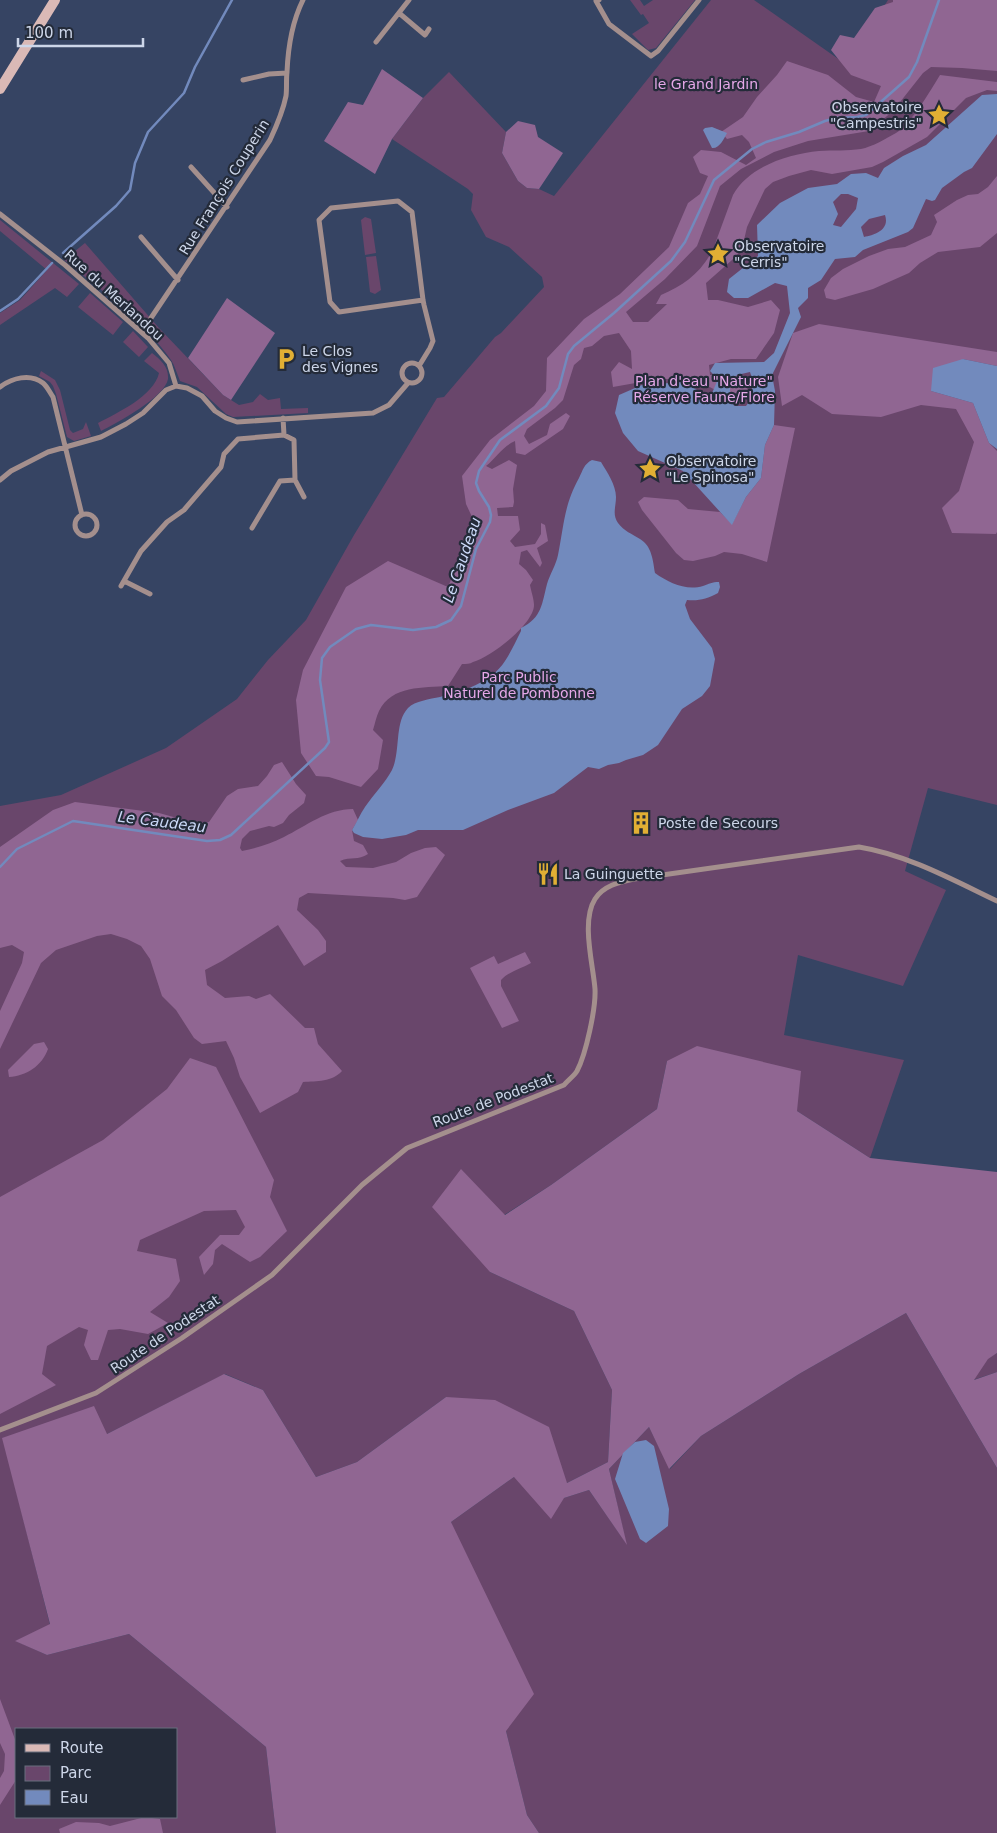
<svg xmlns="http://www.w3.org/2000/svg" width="997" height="1833" font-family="'DejaVu Sans',sans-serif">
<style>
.green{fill:#69466b;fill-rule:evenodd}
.forest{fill:#906692}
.water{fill:#728abd;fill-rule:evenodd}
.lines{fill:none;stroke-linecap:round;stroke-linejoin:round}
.stream{stroke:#728abd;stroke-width:2.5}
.street{stroke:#a48f8d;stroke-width:5}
.secondary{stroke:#dab9b6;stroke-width:10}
.labels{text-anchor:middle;stroke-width:4.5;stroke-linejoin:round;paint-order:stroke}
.park-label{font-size:14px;fill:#e5a7e8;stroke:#242b39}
.poi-label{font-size:14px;fill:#cdd6e9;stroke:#242b39;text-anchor:start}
.street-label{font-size:14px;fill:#cdd6e9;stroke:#242b39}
.water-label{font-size:15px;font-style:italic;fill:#cbd9f8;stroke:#242b39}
</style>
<rect width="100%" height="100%" fill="#364463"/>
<path class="green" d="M630 0H640L644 6 653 0H695L656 48 648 50 632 34 649 23 643 14 641 15Z
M711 0H754L847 65 888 0H997V805L928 788 905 871 946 890 903 986 798 955 784 1035 904 1060 870 1158 797 1111 667 1061 657 1109 551 1185 504 1215 461 1170 490 1272 574 1311 612 1390 608 1462 567 1483 446 1397 357 1462 316 1477 263 1390 225 1374 107 1434 3 1438 50 1625 16 1641 47 1655 129 1634 266 1747 276 1833H0V806L61 795 166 748 237 699 268 660 306 620 354 535 437 398 444 397 495 337 501 333 544 287 542 277 509 247 486 237 471 210 473 194 468 189 392 139 423 98 449 72 506 132 502 153 518 181 527 188 539 189 554 196ZM16 1729H176V1817H16Z
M365 217 371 219 376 253 365 255 361 220Z
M0 220 79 284 67 297 55 288 0 325V313L20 300 47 270 0 231Z
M85 243 159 328 223 395 239 405 253 402 260 394 268 400 280 398 281 409 308 408V413L233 417 226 414 197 387 180 381C177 374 175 366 171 360 143 320 101 290 64 260Z
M376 256 381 290 375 294 370 292 366 257Z
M90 293 123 322 113 335 78 307Z
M133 331 148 347 139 357 123 342Z
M152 353C161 360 169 367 168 379 165 397 117 423 101 431L98 423C117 413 154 396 159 373L144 361Z
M41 371 55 380 60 390 70 430 73 433 83 429 86 422 91 436 74 441 67 437 56 394 53 386 50 382 39 376Z
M906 1313 997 1468V1833H539L527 1815 506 1731 451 1522 514 1477 564 1498 589 1490 626 1543 609 1469 649 1427 670 1469 701 1436 799 1374Z
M997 1353V1372L973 1380 988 1358Z"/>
<path class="forest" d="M893 0H997V71L962 68 931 67 923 73 893 111 869 131 808 141 774 152 741 169 720 186 697 246 665 279 626 312 633 322H648L667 304H656L661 295C682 286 698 275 710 255L715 259 723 254 715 244 733 195C749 166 789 154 819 151 833 150 848 151 861 149 872 147 887 138 896 133 912 123 930 91 940 75L997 82V91L987 90 966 98 927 137 883 162 872 167 832 174 811 170 789 176 773 182 765 189 747 227 742 249 732 260 706 283 708 300H718L748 307 771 300 780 310 774 333 756 359H731L709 365 710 375H743L749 393 743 404 694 379H658L613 387 611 372 619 362 632 369 631 351 619 333 604 336 592 346 584 348 581 359 574 365 563 400 555 408 527 429 524 436 529 444 547 435 550 424 566 413 570 416 563 429 525 455 516 453 515 441C503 446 496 458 486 466L492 469 509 460 517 465 513 489 514 502 513 507 497 508 498 516H518L520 530 510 541 515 547 535 544 541 534V523L545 525 548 541 537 548 542 563 540 567 527 550 521 552 519 564 526 570 533 580 530 585C531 591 534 599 534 605 534 624 491 657 473 662 470 664 466 664 462 664L448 686C423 688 392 685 379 711 376 717 375 724 373 730L383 740 378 769 361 787 329 777 316 776 301 753 296 700 303 670 346 587 388 561 448 587 467 541 473 519 466 504 462 476 490 440 534 406 546 391 547 358 584 319 620 294 669 247 688 203 700 194 708 176 700 173 693 157 701 150 721 152 746 165 756 158 749 142 742 135 727 139 721 132 743 117 757 97 777 75 787 61 828 75 856 97 874 102 881 86 851 75 831 50 840 35 854 38 875 8 893 2Z
M382 69 423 98 392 139 375 174 324 141 348 102 363 105Z
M518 121 535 125 538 137 563 153 539 189 527 188 518 181 502 153 506 132Z
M997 176V233L980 247 938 252 920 263 909 273 873 289 835 300 826 298 824 290 831 278 843 269 869 256 888 249 905 247 931 235 937 222 934 215 957 200 968 195 978 194 988 187Z
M227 298 275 333 231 400 223 395 188 358Z
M819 324 997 352V366L963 359 931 391 973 403 989 443 997 451V532L996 534 952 533 942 508 959 491 974 442 956 409 921 405 881 417 832 414 802 395 782 406 778 377 793 333Z
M774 425 795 428 767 562 742 554 724 552 715 556 693 561 684 560 676 553 642 510 638 502 644 497 678 500 688 509 720 512 732 524 746 497 761 478 765 445Z
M282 762 296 784 306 795 304 803 289 815 283 823 274 827 269 826 250 831 242 839 240 848 242 851C257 848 270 844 284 837 306 826 327 809 353 809L358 820 352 830 354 841 363 845 368 854C358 861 351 856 340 861L346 867 373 868 396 862 411 853 425 848 436 847 445 855 417 897 405 900 393 898 308 893 299 898 297 910 318 930 326 941V952L304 966 278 925 222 961 205 970 207 985 225 998 249 996 256 999 270 994 305 1028H314L318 1044 342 1071C332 1082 317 1081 303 1082L298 1092 260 1113 240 1077 234 1058 226 1041 202 1044 194 1038 176 1010 162 996 150 959 141 946 127 939 111 934 97 936 56 950 41 963 0 1049V1011L22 963 24 952 12 945 0 948V847L53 810 75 802 159 813 195 823 209 822 227 796 238 789 258 786 267 776 274 765Z
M525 952 531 963C521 969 509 971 501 980V986L519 1021 502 1028 470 968 494 956 498 964Z
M44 1042 48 1049C42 1066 26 1076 9 1077L8 1070 34 1044Z
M697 1046 801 1071 797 1111 870 1158 997 1172V1353L988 1359 974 1380 997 1372V1468L906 1313 799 1374 701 1436 669 1469 649 1427 609 1469 627 1545 589 1490 564 1498 551 1519 514 1477 451 1522 534 1694 506 1731 527 1815 539 1833H276L266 1747 129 1634 47 1655 15 1641 50 1624 2 1438 94 1406 107 1434 224 1374 263 1390 316 1477 357 1462 446 1397 495 1400 549 1427 567 1483 608 1462 612 1390 574 1311 490 1272 432 1207 461 1169 505 1215 551 1185 657 1109 667 1061Z
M190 1058 216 1067 274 1180 270 1197 287 1231 260 1257 250 1262 222 1244 215 1250 213 1264 204 1275 199 1257 220 1235H239L245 1227 236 1210 204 1211 140 1240 137 1251 176 1259 180 1281 169 1297 150 1312 168 1323 148 1334 120 1329 108 1330 98 1360H91L84 1345 88 1330 79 1327 47 1346 42 1374 56 1385 0 1414V1197L103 1140 167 1089Z
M0 1699 16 1742V1780L0 1805V1778L4 1771 5 1754 0 1743Z
M145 1817 160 1819 163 1833H60L59 1829 76 1822 99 1823 110 1826Z"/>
<path class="water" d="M997 94V134L972 168 964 172 942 188 935 200 932 201 926 199 913 228 908 232 863 250 855 257 835 259 821 280 808 288V298L798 308 801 317 772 375 775 391 774 425 765 445 761 478 746 497 732 525 683 471 638 451 623 433 615 413 619 395 642 385 684 382 710 398 718 379 710 371 715 363 764 362 774 353 790 313 787 286 775 283 748 298H734L727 292 729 279 758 256 757 225 780 203 808 188 837 184 851 174 866 173 878 178 884 168 903 156 926 145 982 95ZM841 194H848L858 198 856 209 841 227 833 225 838 214 833 202ZM885 215C890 230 875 235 864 237L861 227 869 219ZM750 372C754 382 753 398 746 406H735L730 401V380L737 375Z
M712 127 727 133C724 139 719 149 712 148L703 130 705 128Z
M963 359 997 366V449L989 443 973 403 931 391 933 368Z
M592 460 601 462C607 472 616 485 616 497 616 507 612 514 618 523 624 531 632 534 640 539 652 546 653 561 655 573 669 583 686 591 703 586 709 584 712 582 719 582L720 587 718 593C707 599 699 601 687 600L685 605 690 619 712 648 715 659 710 686 702 696 682 709 658 745 643 755 626 760 619 763 608 765 599 769 588 767 554 793 508 810 463 830H418L406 835 382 839 363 837 354 833 352 830C357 822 360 814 365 807 374 794 385 783 392 770 401 751 394 723 408 708 415 701 430 699 440 697 463 691 491 683 505 661 511 652 516 641 521 631V628C542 618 542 603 547 584 550 574 556 565 558 555 564 525 564 505 579 478 583 470 584 464 592 460Z
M646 1440 654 1446 669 1509 668 1526 646 1543 640 1539 615 1479 623 1453 635 1442Z"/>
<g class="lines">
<path class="stream" d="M63 253 116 206 130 190 135 163 148 132 184 93 195 67 232 0
M0 311 18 299 52 263
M0 867 17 849 73 821 207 841 220 840 231 835 325 748 329 742 320 680 322 658 330 647 356 629 371 625 413 630 436 627 451 620 461 606 476 549 490 522 491 515 489 507 479 491 476 483 479 471 500 440 546 406 559 388 568 354 574 346 614 313 671 261 685 242 714 180 752 149 766 142 799 132 825 121 836 118 857 117 866 115 909 77 917 62 939 0"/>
<path class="street" d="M599 0 596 1 609 24 651 56 658 51 699 0
M399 13 425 35 429 29
M376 42 409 0
M243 80 269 74 287 73
M191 167 227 207
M0 214 65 265 148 338 169 363 176 386
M141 237 178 280
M151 318 270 140C277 125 283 111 286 96 287 88 286 80 287 72 288 48 292 22 303 0
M402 373a10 10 0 1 1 20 0a10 10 0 1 1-20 0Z
M419 366 430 348 433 341 424 305 423 300 412 212 398 201 331 208 319 220 330 302 339 312 423 300
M176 386 187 388 202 396 215 411 226 418 237 422 373 413 389 405 408 383
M0 387C12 378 30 373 43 383 47 386 50 393 53 397L82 515
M0 480 11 471 48 452 101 437 126 424 143 413 166 390 176 386
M295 480 304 497
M75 525a11 11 0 1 1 22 0a11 11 0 1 1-22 0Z
M252 528 280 481 295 480 294 440 284 435 283 418
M124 581 150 594
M121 586 141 551 167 522 184 510 221 467 224 454 238 439 284 435
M0 1430 96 1393 182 1338 272 1275 362 1185 407 1148 564 1085C568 1080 574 1076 577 1071 586 1054 596 1008 595 989 593 964 581 921 595 899 603 886 619 882 634 879L859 847C908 855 953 880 997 901"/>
<path class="secondary" d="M0 89 55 0"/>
</g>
<defs>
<symbol id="sight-bare" viewBox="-9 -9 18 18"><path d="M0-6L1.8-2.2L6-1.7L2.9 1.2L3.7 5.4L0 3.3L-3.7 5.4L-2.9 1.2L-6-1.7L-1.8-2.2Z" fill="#e1af34" stroke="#242b39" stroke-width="2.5" paint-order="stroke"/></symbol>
<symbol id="parking-bare" viewBox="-9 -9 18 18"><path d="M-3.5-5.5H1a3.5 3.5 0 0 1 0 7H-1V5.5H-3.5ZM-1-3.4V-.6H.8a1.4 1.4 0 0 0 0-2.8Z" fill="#e1af34" stroke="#242b39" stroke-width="2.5" paint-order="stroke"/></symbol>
<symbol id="building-bare" viewBox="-9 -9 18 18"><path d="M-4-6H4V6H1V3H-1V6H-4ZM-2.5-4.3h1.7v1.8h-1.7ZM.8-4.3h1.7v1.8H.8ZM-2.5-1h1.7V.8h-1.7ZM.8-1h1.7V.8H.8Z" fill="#e1af34" stroke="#242b39" stroke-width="2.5" paint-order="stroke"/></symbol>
<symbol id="restaurant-bare" viewBox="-9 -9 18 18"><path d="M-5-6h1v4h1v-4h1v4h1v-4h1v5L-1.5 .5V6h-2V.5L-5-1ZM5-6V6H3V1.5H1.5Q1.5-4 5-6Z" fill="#e1af34" stroke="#242b39" stroke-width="2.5" paint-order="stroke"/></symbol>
</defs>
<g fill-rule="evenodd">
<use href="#sight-bare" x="923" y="99" width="32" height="32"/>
<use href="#sight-bare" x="702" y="238" width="32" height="32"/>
<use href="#parking-bare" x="270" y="343" width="32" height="32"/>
<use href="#sight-bare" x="634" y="453" width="32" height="32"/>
<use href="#building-bare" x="625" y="807" width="32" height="32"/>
<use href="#restaurant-bare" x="532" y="858" width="32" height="32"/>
</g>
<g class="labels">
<g class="park-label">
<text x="706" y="89">le Grand Jardin</text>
<text x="704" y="386">Plan d'eau "Nature"<tspan x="704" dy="16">Réserve Faune/Flore</tspan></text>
<text x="519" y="682">Parc Public<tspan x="519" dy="16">Naturel de Pombonne</tspan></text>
</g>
<g class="poi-label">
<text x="922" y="112" text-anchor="end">Observatoire<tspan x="922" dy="16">"Campestris"</tspan></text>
<text x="734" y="251">Observatoire<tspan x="734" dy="16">"Cerris"</tspan></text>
<text x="302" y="356">Le Clos<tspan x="302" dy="16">des Vignes</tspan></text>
<text x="666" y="466">Observatoire<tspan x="666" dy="16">"Le Spinosa"</tspan></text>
<text x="658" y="828">Poste de Secours</text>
<text x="564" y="879">La Guinguette</text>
</g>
<g class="street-label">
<text transform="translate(224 187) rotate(-58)" y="5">Rue François Couperin</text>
<text transform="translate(114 295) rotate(42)" y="5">Rue du Merlandou</text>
<text transform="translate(493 1100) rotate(-21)" y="5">Route de Podestat</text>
<text transform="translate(165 1334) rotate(-34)" y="5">Route de Podestat</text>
</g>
<g class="water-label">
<text transform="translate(462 560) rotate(-71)" y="5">Le Caudeau</text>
<text transform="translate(162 822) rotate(7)" y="5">Le Caudeau</text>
</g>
</g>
<rect x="15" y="1728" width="162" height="90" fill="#242b39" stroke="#686f7f"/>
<rect x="25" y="1744" width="25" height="8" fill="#dab9b6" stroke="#686f7f"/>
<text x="60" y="1753" font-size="15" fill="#cdd6e9">Route</text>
<rect x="25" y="1766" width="25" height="15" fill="#69466b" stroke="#686f7f"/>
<text x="60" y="1778" font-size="15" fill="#cdd6e9">Parc</text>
<rect x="25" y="1790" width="25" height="15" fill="#728abd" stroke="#686f7f"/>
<text x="60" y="1803" font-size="15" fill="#cdd6e9">Eau</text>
<path d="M18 38v8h125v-8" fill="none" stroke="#cdd6e9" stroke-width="2.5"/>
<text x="25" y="38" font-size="15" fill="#cdd6e9" stroke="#242b39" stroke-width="4" paint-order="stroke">100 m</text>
</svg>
